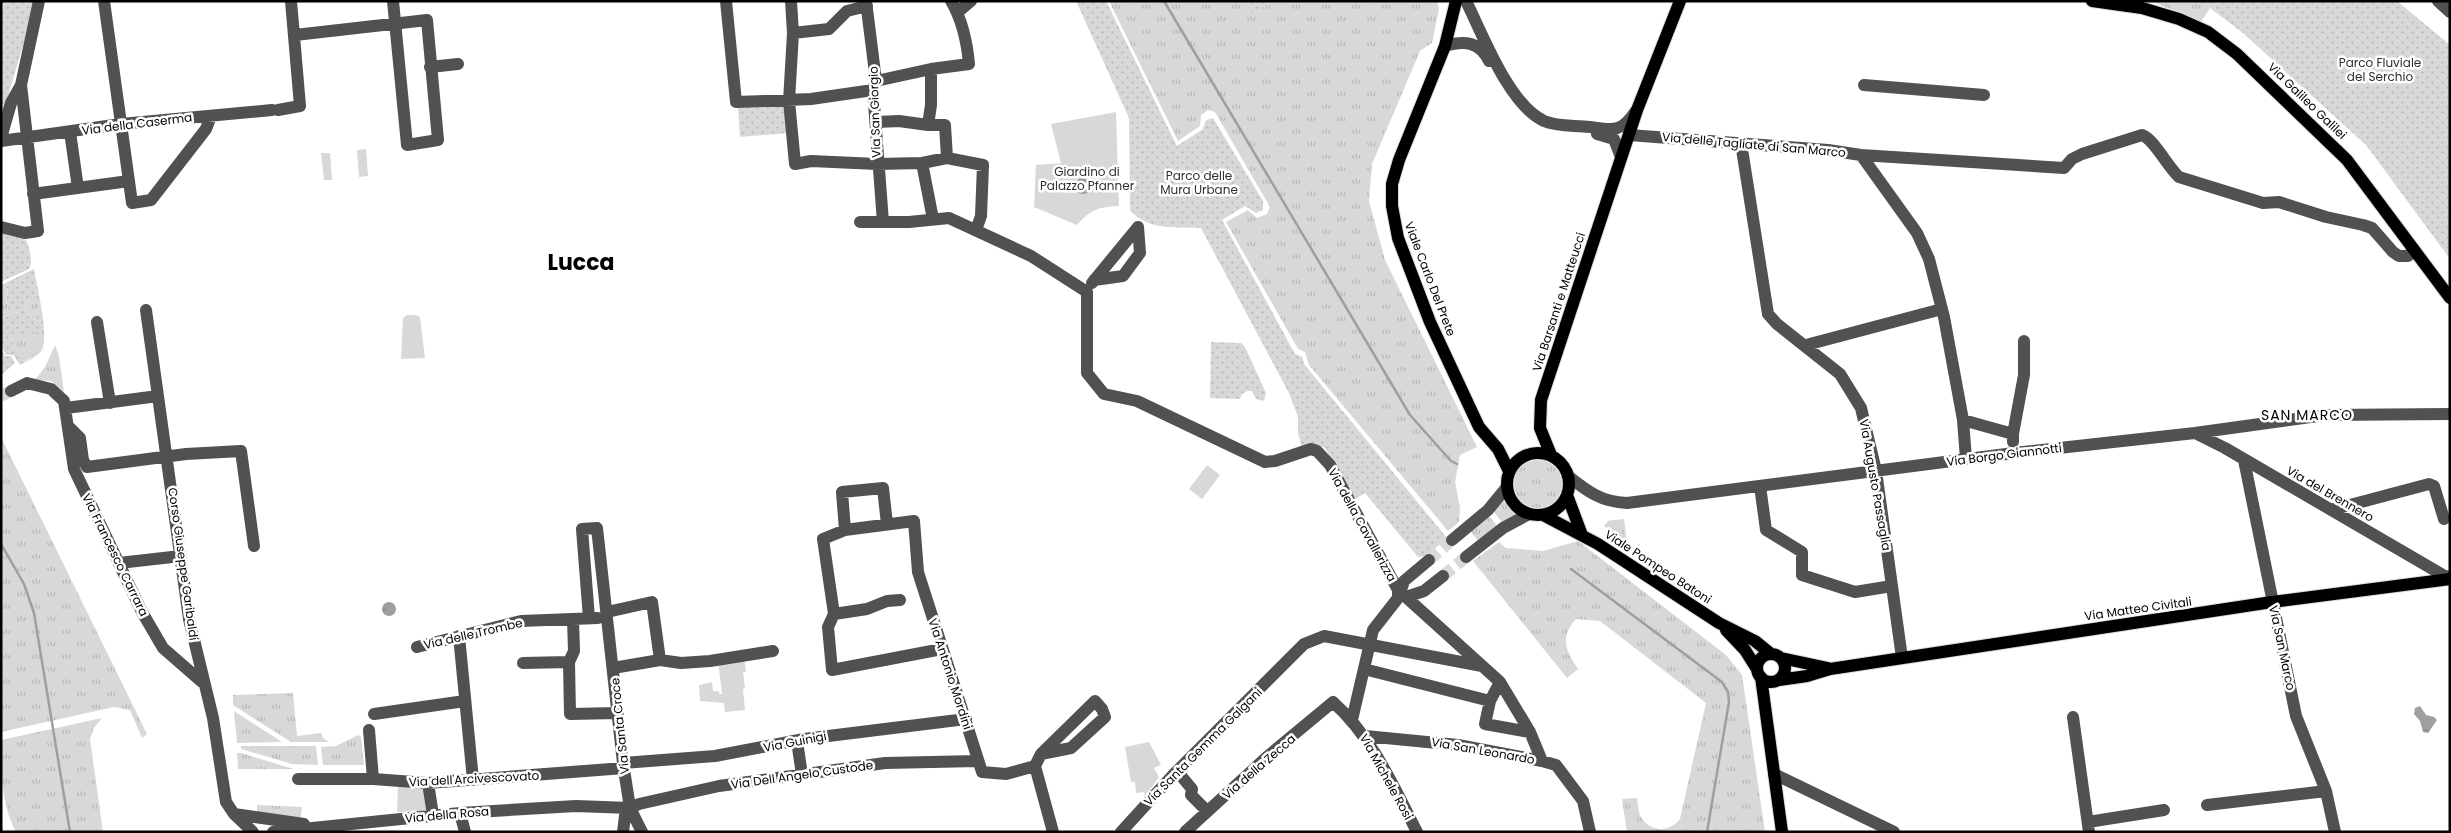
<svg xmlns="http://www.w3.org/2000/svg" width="2451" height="833" font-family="Poppins,sans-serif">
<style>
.grass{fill:url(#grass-tufts)}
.park{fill:url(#park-dots);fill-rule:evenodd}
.garden{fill:#d8d8d8}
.water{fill:url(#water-ripples)}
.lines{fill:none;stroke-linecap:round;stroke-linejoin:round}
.stream{stroke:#9f9f9f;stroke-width:2.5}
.minor-tunnel{stroke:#d9d9d9;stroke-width:12;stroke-dasharray:12 6;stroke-linecap:butt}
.major-casing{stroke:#dbdbdb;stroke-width:14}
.minor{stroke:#515151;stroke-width:12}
.major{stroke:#000;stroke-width:12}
.labels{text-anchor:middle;stroke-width:5;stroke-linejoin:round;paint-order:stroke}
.park-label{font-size:12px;fill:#2f2f2f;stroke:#fff}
.street-label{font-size:12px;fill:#000;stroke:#fff}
.neighbourhood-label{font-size:14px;letter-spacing:1px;fill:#000;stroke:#fff}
.town-label{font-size:22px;font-weight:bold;fill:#000;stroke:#fff}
</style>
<defs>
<pattern id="grass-tufts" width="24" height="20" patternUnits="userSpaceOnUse" patternTransform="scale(1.25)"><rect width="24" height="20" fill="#d8d8d8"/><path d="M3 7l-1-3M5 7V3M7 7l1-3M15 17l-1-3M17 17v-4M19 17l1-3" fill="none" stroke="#b8b8b8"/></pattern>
<pattern id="park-dots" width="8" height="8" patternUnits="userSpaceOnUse" patternTransform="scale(1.25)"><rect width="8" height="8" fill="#d8d8d8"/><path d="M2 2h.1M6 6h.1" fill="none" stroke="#b8b8b8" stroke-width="1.8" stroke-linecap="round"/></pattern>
<pattern id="water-ripples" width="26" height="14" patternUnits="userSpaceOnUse" patternTransform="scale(1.25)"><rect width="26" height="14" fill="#9f9f9f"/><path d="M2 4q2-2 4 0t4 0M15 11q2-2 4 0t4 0" fill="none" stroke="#878787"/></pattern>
</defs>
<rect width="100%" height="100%" fill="#fff"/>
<path class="grass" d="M1109 1H1437L1439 9 1432 43 1420 51 1372 164 1369 201 1385 260 1477 447 1460 455 1455 482 1460 508 1459 522 1448 531 1309 365 1305 352 1298 349 1226 222 1248 210 1257 218 1267 214 1270 207 1215 112 1208 110 1201 115 1200 126 1178 141Z
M2151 1H2193L2210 8 2201 22Z
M8 287 6 303 17 312 6 317 1 316V290Z
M30 298H37L40 305 37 313 30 315 24 309Z
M37 331 42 335 43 344 38 354 22 362 11 337Z
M55 345 59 356 64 392 51 381 35 380 45 367Z
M1 437 147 734 142 738 130 710 114 707 1 732Z
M1514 484a24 24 0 1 1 48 0a24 24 0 1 1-48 0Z
M1502 499 1517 517 1503 524 1492 509Z
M1488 515 1499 528 1480 543 1470 531Z
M1624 519 1627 543 1604 526 1608 521Z
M1578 541 1726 655 1742 675 1765 832H1627L1622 799 1637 798C1638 804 1638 812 1641 817 1650 833 1670 832 1680 819L1706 703 1600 621 1576 619C1560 637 1565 650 1578 669L1567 678 1473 561 1499 542 1506 548 1543 551Z
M293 693 297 736 321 733 323 738 329 742H291L233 705V695Z
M234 711 282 742 237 743Z
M102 718 94 728 90 739 103 832H16C1 804 1 771 1 740Z
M358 735 361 737 364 765H323L321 747 336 746Z
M241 746H316L318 765 292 764 241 749Z
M237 753H241L293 769H238Z
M257 805 302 807 301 817 290 818 257 812Z"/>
<path class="park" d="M1 1H36L1 120Z
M1076 1H1106L1177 146 1203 129 1206 120 1213 118 1263 201V210L1256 213 1245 206 1222 220 1295 354 1302 357 1304 364 1447 538 1426 556 1418 557 1365 493 1355 499 1325 448C1317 443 1311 445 1302 448L1298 433V417L1289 393 1201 228C1176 227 1148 231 1130 210L1129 118Z
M1245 1H1276L1251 13Z
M2193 1H2397L2450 45V259L2366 145 2243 33 2210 8Z
M786 104 788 133 740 137 738 107Z
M1 233C19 237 27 233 30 253 31 259 32 264 29 269L1 282Z
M34 269C37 287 49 333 42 350 38 357 26 361 20 365L13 355H6L1 346V316L6 317 17 312 6 303 8 288 1 290V285ZM30 298 37 299 40 305 37 313 30 315 24 309ZM37 331 42 335 41 340 43 344 38 354 23 362 11 338Z
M1211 342 1241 343 1245 347 1266 393 1264 401 1256 399 1252 391H1247L1242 394 1240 399 1210 398Z
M1 348 5 356H11L15 363 1 375Z"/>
<path class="garden" d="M1116 112 1119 206C1098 207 1091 209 1077 225L1034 207 1036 165 1061 163 1051 124Z
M366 149 368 176 359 177 357 150Z
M321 153H330L332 180H324Z
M407 315H416L420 317 425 358 401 359 403 318Z
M1207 465 1220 475 1202 499 1189 489Z
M744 657 746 672H743L745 688 743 689 745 710 725 712 724 703 700 701 699 685 712 682 713 691H719V694H722L718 661Z
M1149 742 1161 765 1154 768 1159 777 1145 797 1144 792 1136 793 1135 782H1131L1125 747Z
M398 784 424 785 428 811 397 812Z"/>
<path class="water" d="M1075 186a8 8 0 1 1 16 0a8 8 0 1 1-16 0Z
M382 609a7 7 0 1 1 14 0a7 7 0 1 1-14 0Z
M2420 706 2426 715 2434 717 2437 720 2428 733 2423 732 2420 721 2414 714 2415 708Z"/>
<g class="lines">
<path class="stream" d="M1164 1 1410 415 1451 461 1457 464
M1 544 24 584 34 613 70 832
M1571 569 1722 682 1728 692 1729 702 1707 832"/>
<path class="minor-tunnel" d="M1 396 11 391
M1429 560 1452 540
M1443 576 1466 557"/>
<defs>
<path id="major" d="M1456 1 1445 46 1399 160 1392 184V206L1398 238 1430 322 1479 427 1498 449 1509 471
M2092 1 2142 8 2179 19 2208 32 2237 54 2347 160 2450 298
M1507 484a31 31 0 1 1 62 0a31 31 0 1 1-62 0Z
M1551 455 1540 428 1541 400 1637 110 1680 1
M1567 495 1582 535
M1543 515 1598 544 1719 623 1755 641 1771 654
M1726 630 1745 650 1757 669
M1757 668a14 14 0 1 1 28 0a14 14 0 1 1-28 0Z
M1781 658 1828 668
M1761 677 1782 832
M1779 680 1807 676 1830 669 2272 602 2450 579"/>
</defs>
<use href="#major" class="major-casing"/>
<path class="minor" d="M104 1 132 203 151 200 206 129 211 116
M726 1 736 102 811 99 873 90
M791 1 793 33 789 101 795 164 811 161 877 164 922 163 947 158 983 165 981 216 976 230
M866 1 876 81 873 90 883 222
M1466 1C1483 35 1509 105 1544 121 1558 127 1575 125 1590 127 1613 130 1621 133 1635 112
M2438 1 2450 12
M958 12 971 1
M793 33 829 29 847 11 867 6
M295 35 427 20 438 140 407 145 393 1
M1445 46C1465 40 1480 42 1489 61
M430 67 458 64
M931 69V105L928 125H945L947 158
M876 81 931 69 969 64C967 42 963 21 951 1
M1864 85 1984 95
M278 110 300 106 291 1
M877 122 899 121 928 125
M70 132 78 188
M1597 134 1614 139 1621 157
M1629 135 1828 150 1861 155 1917 233 1929 259 1944 317 1963 420 1966 459
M1 138 11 103 21 85 39 1
M1 141 121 124 272 110
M1741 143 1768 314 1777 324 1840 374 1861 408 1876 471 1902 658
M1861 155 2064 168 2072 159 2082 154 2142 135C2154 139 2167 166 2179 177L2263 203 2279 202 2326 217 2363 225 2372 228 2393 252 2399 256H2408L2414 250
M922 163 933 219
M33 194 129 181
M860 222H909L949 218 1031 256 1087 292
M1 227 25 233 38 231 21 85
M1094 280 1123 276 1140 253 1138 227
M1092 283 1138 227
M1087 292V373L1104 394 1137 401 1265 462 1275 461 1311 449 1317 451 1330 465 1398 590V598
M146 310 189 619 213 718 226 802 234 814 253 832
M97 322 110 403
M1806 345 1942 309
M11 391 27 383 51 389 64 401 74 469 142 612 163 648 202 682
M66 408 158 396
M1963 420 2013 434V442
M68 426 80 438 83 460 87 467 186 454 241 451 254 546
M2195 433 2225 448 2448 578 2450 576
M2013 434 2024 375V341
M2244 460 2296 716 2326 791 2335 832
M1568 476C1587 491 1601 502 1627 503L2014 453 2195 433 2325 415 2450 414
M1760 486 1766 530 1802 552V575L1855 592 1892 586
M2331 510 2429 484 2434 486 2444 519
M845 530 842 492 883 488 887 524
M1452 540 1488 510 1506 488
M1466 557 1503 528 1529 514
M119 563 181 556
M1402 587 1404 581 1429 560
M1409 596 1424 591 1443 576
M1407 598 1500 682 1530 732 1542 761 1556 765 1583 801 1590 832
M607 612 652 602 660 660
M834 614 867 609 887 601 900 600
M589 618 582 529 597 528 623 763 630 808 642 832
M459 636 473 780
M417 647 521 621 598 618
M942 649 832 670 828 627 834 614 823 539 845 530 914 521 918 572 982 772 1006 774 1035 766
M569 662 574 651 573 619
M523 663 569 662 570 714 618 713
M613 668 660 660 681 663 710 661 773 651
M1364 669 1490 701
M1500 682 1490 701 1485 724 1530 732
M374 714 465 701
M2073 717 2089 832
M1352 720 1373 630 1398 598
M369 730 373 779
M1365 736 1458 745 1542 761
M797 741 802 775
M623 763 715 756 804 739 966 719
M1035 766 1041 754 1095 701 1102 709 1105 717 1071 748 1041 754
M1035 766 1053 832
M1177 771 1192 789 1191 795 1207 811
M1774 774 1894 832
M298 779H373L428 783 624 768
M428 783 433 815
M2207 805 2326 791
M460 813 465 832
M234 814 304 824
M2088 822 2164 810
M273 832 460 813 576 806 630 808 639 804 719 786 885 763 978 761
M623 832 626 808
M1121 832 1173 775 1304 644 1324 636 1482 666
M1185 832 1268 756 1333 702C1372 737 1393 785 1417 832"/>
<use href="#major" class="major"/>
</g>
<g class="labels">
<g class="park-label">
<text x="2380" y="67">Parco Fluviale<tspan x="2380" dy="14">del Serchio</tspan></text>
<text x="1087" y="176">Giardino di<tspan x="1087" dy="14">Palazzo Pfanner</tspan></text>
<text x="1199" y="180">Parco delle<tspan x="1199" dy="14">Mura Urbane</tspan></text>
</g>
<g class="street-label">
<text transform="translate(2307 101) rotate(44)" y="4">Via Galileo Galilei</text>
<text transform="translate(875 112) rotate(-92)" y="4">Via San Giorgio</text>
<text transform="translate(137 124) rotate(-7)" y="4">Via della Caserma</text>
<text transform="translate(1754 145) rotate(5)" y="4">Via delle Tagliate di San Marco</text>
<text transform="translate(1430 279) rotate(69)" y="4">Viale Carlo Del Prete</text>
<text transform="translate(1559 302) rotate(-72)" y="4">Via Barsanti e Matteucci</text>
<text transform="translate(2004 455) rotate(-7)" y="4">Via Borgo Giannotti</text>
<text transform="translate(1875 485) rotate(80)" y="4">Via Augusto Passaglia</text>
<text transform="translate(2330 494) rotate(30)" y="4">Via del Brennero</text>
<text transform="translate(1362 525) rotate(61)" y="4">Via della Cavallerizza</text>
<text transform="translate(115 555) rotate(64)" y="4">Via Francesco Carrara</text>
<text transform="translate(183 564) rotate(82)" y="4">Corso Giuseppe Garibaldi</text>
<text transform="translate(1658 567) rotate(33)" y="4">Viale Pompeo Batoni</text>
<text transform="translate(2138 609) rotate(-8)" y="4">Via Matteo Civitali</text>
<text transform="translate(473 634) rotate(-13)" y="4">Via delle Trombe</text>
<text transform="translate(2282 648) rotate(78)" y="4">Via San Marco</text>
<text transform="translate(950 674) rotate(72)" y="4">Via Antonio Mordini</text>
<text transform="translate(620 726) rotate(-96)" y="4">Via Santa Croce</text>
<text transform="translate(795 742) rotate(-11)" y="4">Via Guinigi</text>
<text transform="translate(1203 747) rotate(-45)" y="4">Via Santa Gemma Galgani</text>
<text transform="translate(1483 751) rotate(10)" y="4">Via San Leonardo</text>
<text transform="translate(1259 767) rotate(-41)" y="4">Via della Zecca</text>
<text transform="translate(802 775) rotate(-8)" y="4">Via Dell Angelo Custode</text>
<text transform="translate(1386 777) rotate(61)" y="4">Via Michele Rosi</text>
<text transform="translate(474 779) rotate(-3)" y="4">Via dell'Arcivescovato</text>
<text transform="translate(447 815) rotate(-5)" y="4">Via della Rosa</text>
</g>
<g class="neighbourhood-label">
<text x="2307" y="420">SAN MARCO</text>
</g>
<g class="town-label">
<text x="581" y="270">Lucca</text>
</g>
</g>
<rect width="2451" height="833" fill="none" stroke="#000000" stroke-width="5"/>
</svg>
